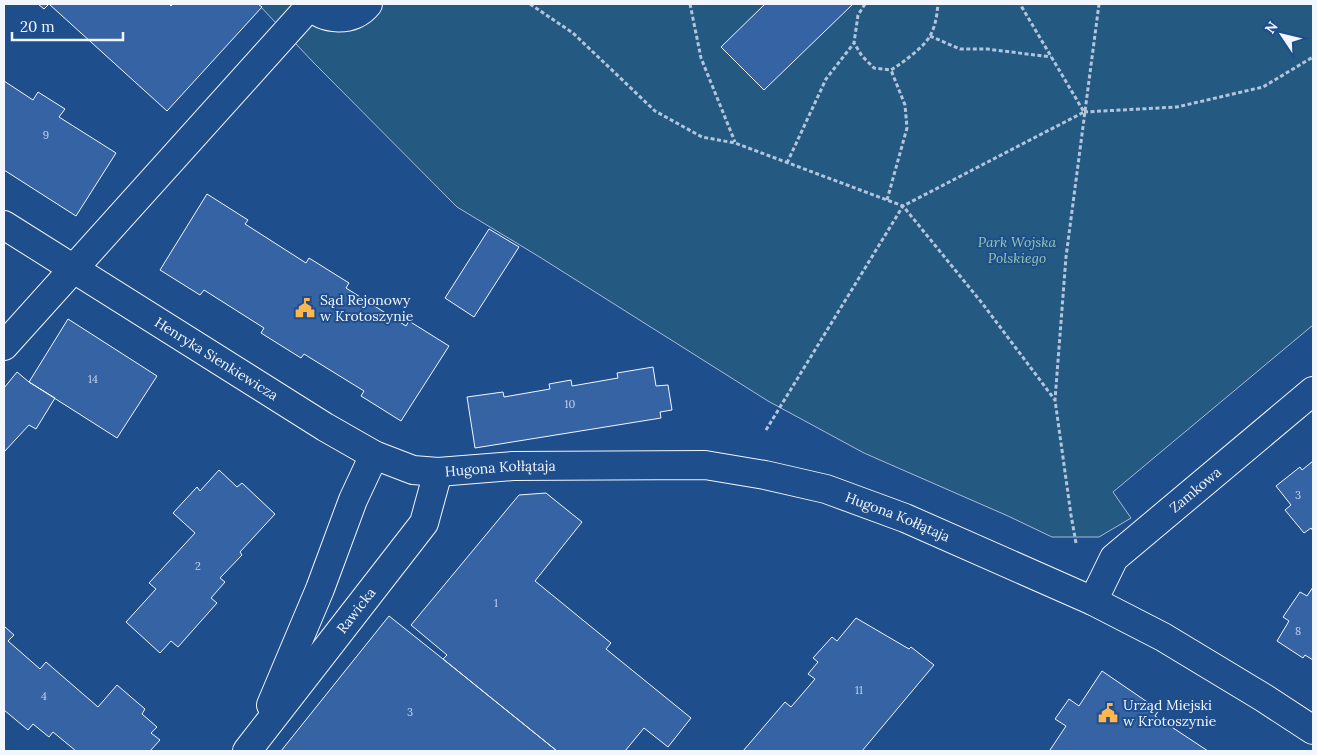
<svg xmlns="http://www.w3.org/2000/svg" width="1317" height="755" font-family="Lora,serif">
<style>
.green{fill:#245a82;stroke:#a8bbd7}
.building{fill:#3563a3;stroke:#f2f6ff}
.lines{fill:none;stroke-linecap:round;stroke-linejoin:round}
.minor-casing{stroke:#f2f6ff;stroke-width:30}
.primary-casing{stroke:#f2f6ff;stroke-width:30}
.path{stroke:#b3c4dc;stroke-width:3;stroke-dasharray:4 2.5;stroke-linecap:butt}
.minor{stroke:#1f4e8c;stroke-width:28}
.primary{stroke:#1f4e8c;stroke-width:28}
.labels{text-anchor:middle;stroke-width:4;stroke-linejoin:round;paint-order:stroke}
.number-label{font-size:11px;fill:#c3d1e8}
.park-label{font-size:14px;font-style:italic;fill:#97c8a6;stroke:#1f4e8c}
.poi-label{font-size:14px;fill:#f2f6ff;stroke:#1f4e8c;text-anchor:start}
.street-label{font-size:14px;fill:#f2f6ff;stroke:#1f4e8c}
</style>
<rect width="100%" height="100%" fill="#1f4e8c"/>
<path class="green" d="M258 4H1313V325L1113 492 1131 518 1099 537H1052L1008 516 864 453 768 401 538 256 457 207 314 63Z"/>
<path class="building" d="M38 4H169L171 6 173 4H258L262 7 167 111 49 4 44 9Z
M765 4H853L764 90 721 47Z
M4 81 33 100 38 92 65 109 59 117 116 153 76 216 4 170Z
M207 194 248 220 245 224 306 263 309 258 349 283 346 288 406 326 409 321 449 346 401 421 361 396 364 391 304 354 301 358 261 333 264 328 204 290 200 295 160 270Z
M489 229 519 247 474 317 445 298Z
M68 319 157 376 117 438 29 382Z
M653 367 656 386 668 385 672 410 660 412 661 418 475 448 467 397 503 392 504 397 550 389 549 384 571 380 572 386 618 378 617 373Z
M17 372 29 382 55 398 36 429 29 425 4 452V388Z
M1313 461V531L1311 528 1304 533 1285 510 1291 505 1276 486 1300 467 1302 470Z
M219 470 237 487 242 483 275 514 240 552 242 555 220 578 225 582 211 598 217 603 178 647 171 641 160 653 126 622 156 589 149 583 195 533 173 513 197 487 200 491Z
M546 493 582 522 535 581 611 643 606 649 691 718 668 747 644 728 625 751H557L443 659 447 655 411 625 519 495Z
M1313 587V660L1305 655 1303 658 1277 641 1289 621 1283 617 1300 592 1307 596Z
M389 616 443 659 557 751H281Z
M856 618 909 649 911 647 934 665 862 751H743L785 702 791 707 815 679 808 674 818 662 813 658 832 637 837 641Z
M4 626 14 635 8 641 40 669 46 662 98 707 117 685 145 709 142 714 157 727 151 733 160 740 150 751H76L53 732 49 737 33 724 28 730 4 710Z
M1102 671 1159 710 1155 716 1208 751H1052L1050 750 1066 726 1055 719 1069 699 1079 706Z"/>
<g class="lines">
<defs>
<g id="minor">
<path d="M308 4C324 21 353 23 368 4"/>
<path d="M4 346 310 6"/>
<path id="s1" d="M1093 601 1114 558 1313 391"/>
<path d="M271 705 320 589 353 500 374 455"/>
<path id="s2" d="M247 751 424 523 438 472"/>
</g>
<g id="primary">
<path id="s3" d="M4 225 325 427 374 455 413 470 438 472 513 466 705 465 765 475 826 489 905 518 1093 601 1163 637 1264 698 1313 730"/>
</g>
</defs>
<use href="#minor" class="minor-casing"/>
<use href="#primary" class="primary-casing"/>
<path class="path" d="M530 4 573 33 655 111 702 137 735 143 903 206 982 303 1055 400
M690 4 701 58 735 142
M865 4 858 15 854 43 862 56 874 68 891 70C902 63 926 46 931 34 936 24 937 14 938 4
M930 36 960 49H987L1051 57
M1084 112 1177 107 1263 87 1313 57
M787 163 826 79 854 43
M887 200 907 128 905 105 891 70
M766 430 903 206 1084 112 1020 4
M1076 543 1071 515 1055 400 1066 257 1099 4"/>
<use href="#minor" class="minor"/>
<use href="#primary" class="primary"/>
</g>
<defs>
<symbol id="civic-bare" viewBox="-9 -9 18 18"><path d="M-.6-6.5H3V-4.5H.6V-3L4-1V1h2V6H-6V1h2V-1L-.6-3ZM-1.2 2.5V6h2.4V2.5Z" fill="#ffb74d" stroke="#1f4e8c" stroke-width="2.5" paint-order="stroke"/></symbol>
</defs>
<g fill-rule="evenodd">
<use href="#civic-bare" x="291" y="294" width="28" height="28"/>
<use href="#civic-bare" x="1094" y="699" width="28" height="28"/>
</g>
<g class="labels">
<g class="number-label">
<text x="46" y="139">9</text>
<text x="93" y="383">14</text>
<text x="570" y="408">10</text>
<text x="1298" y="499">3</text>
<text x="198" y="570">2</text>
<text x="496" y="607">1</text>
<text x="1298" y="635">8</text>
<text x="859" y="694">11</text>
<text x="44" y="700">4</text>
<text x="410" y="716">3</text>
</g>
<g class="park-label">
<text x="1017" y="247">Park Wojska<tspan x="1017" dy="16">Polskiego</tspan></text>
</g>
<g class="poi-label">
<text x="320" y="305">Sąd Rejonowy<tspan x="320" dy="16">w Krotoszynie</tspan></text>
<text x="1123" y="710">Urząd Miejski<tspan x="1123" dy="16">w Krotoszynie</tspan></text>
</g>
<g class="street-label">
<text dy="5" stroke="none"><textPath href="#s3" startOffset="251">Henryka Sienkiewicza</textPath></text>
<text dy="5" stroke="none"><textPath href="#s3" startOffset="565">Hugona Kołłątaja</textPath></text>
<text dy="5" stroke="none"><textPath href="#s1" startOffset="154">Zamkowa</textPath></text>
<text dy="5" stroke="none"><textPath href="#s3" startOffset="970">Hugona Kołłątaja</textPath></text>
<text dy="5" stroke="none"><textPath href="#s2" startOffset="178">Rawicka</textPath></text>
</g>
</g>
<rect width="1317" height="755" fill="none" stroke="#f2f6ff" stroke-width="10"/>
<g transform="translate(1282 35) rotate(305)" stroke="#1f4e8c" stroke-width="4" paint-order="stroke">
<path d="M0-4L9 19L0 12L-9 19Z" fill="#f2f6ff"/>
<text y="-8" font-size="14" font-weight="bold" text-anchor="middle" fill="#f2f6ff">N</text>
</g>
<path d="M12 32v8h111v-8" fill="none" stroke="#f2f6ff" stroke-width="2.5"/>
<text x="20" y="32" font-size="15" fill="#f2f6ff" stroke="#1f4e8c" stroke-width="4" paint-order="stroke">20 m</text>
</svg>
